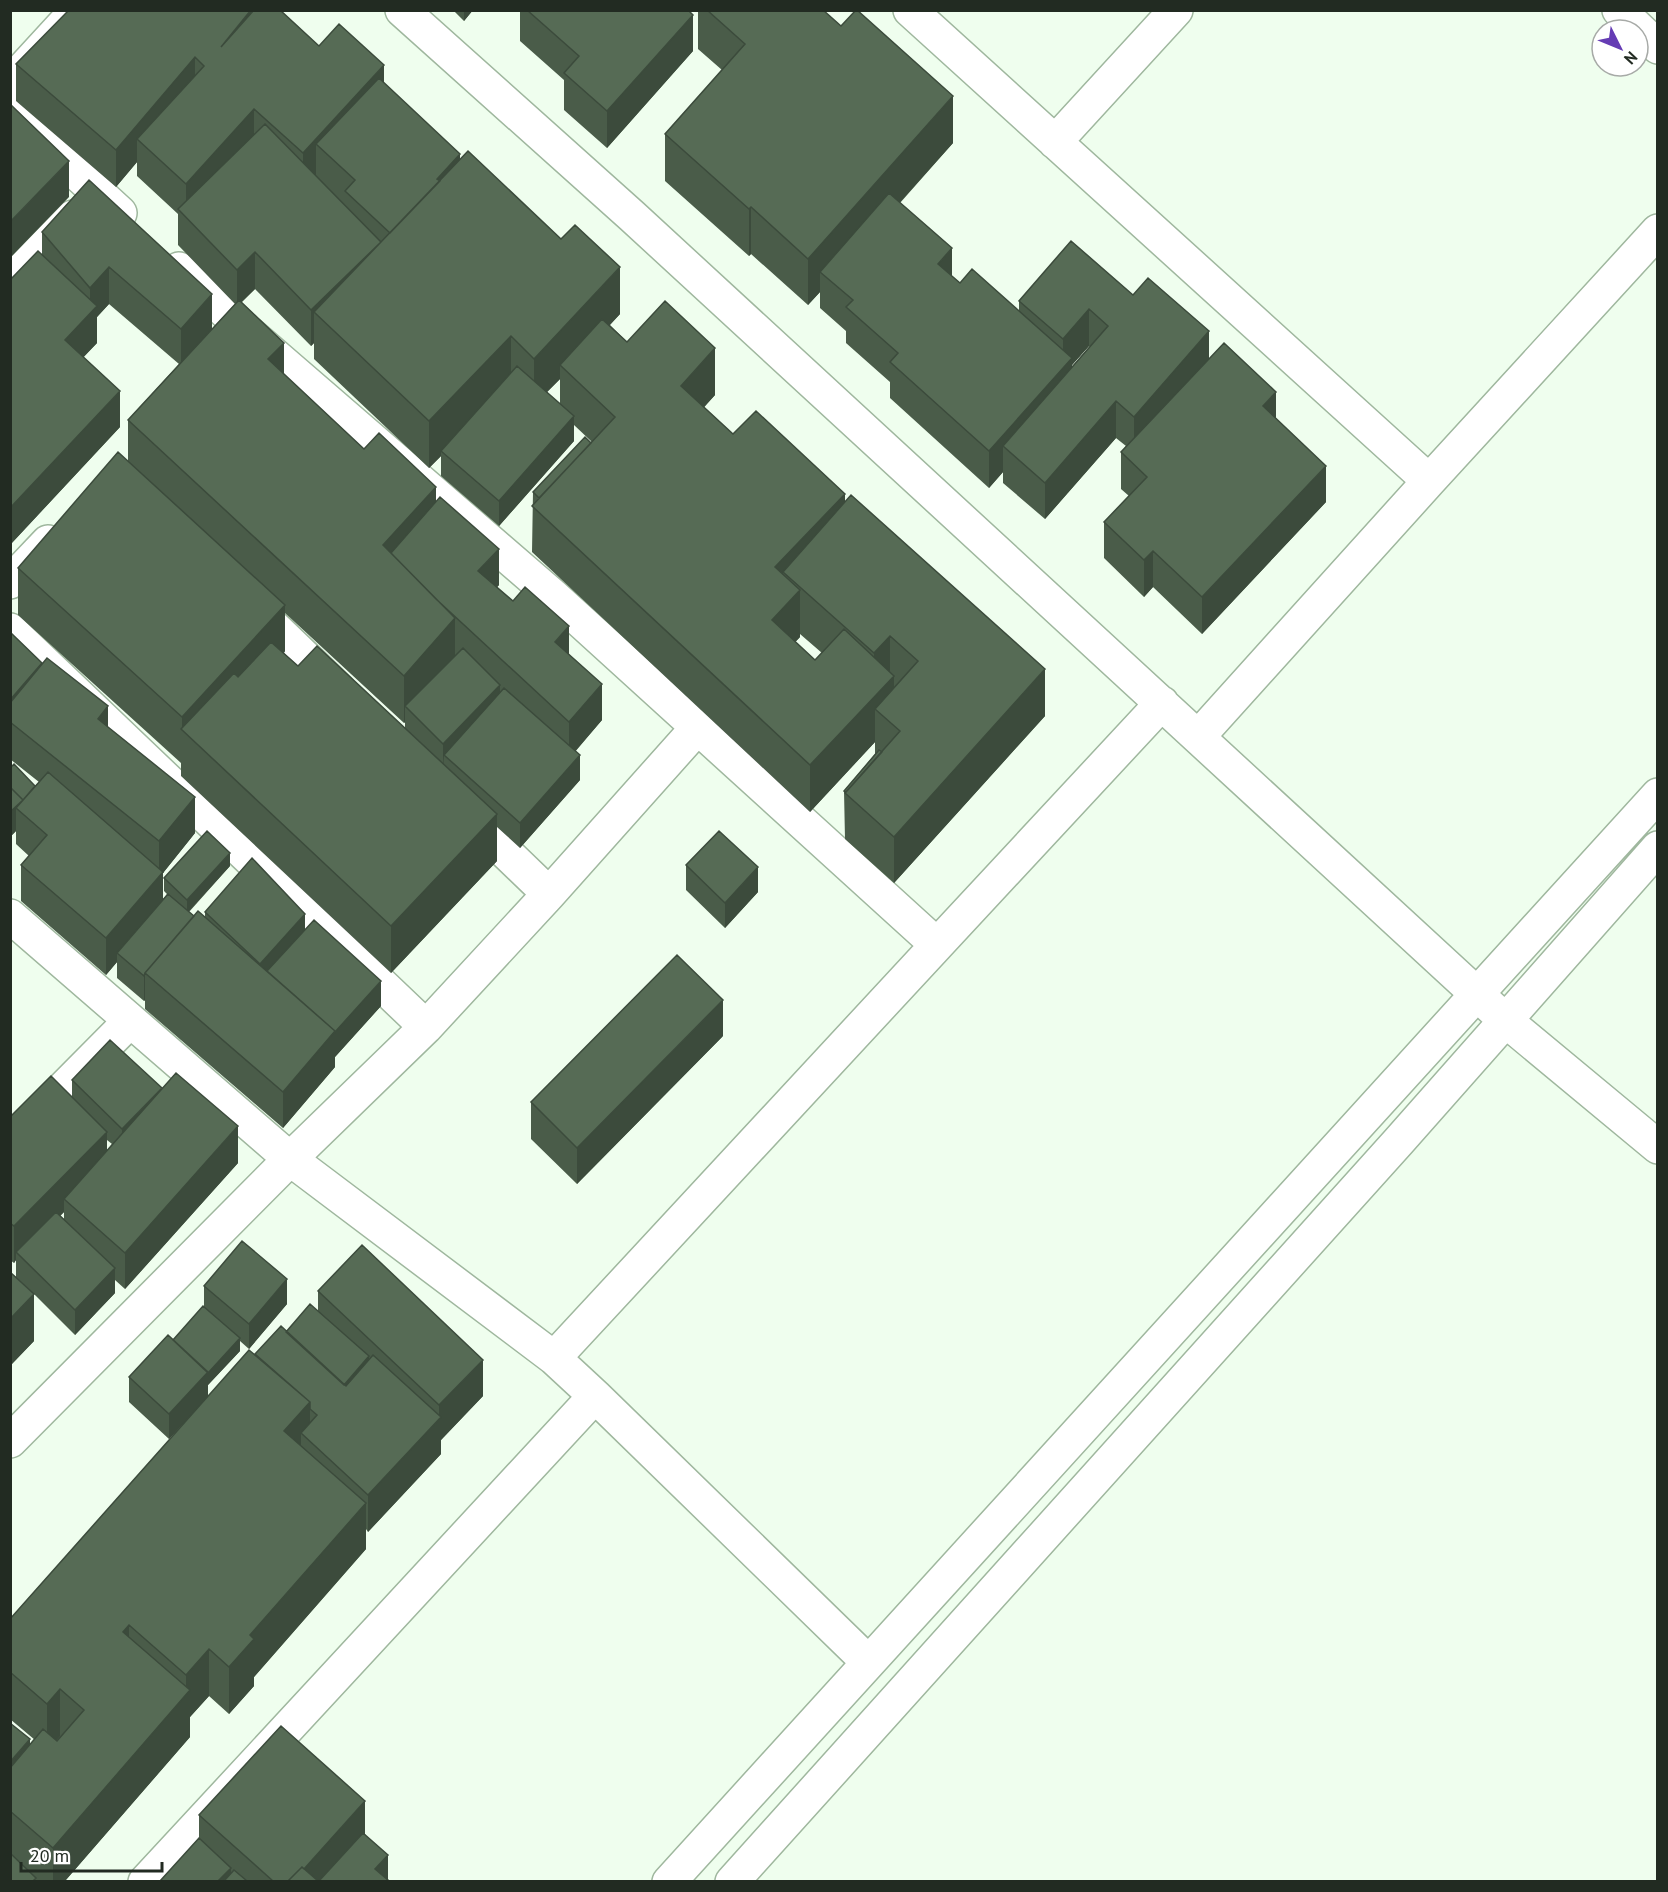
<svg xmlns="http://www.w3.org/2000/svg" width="1668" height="1892" font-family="'PT Sans',sans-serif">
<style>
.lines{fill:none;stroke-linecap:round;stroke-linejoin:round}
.minor-casing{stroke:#9fb79e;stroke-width:36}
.minor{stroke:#fff;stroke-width:33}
.wall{fill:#4a5c49;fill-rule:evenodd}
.shaded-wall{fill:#3c4b3c}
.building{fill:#566b55;stroke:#3c4b3c;stroke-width:1.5}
</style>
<rect width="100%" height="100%" fill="#effeee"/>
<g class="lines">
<defs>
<path id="minor" d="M402 10 632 216 1505 1020 1658 1147
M910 10 1429 481
M1619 10 1658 47
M10 83 77 10
M10 112 120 213
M1055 142 1176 10
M179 269 240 325 222 346
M10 282 73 217
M250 334 552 595 937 945 1162 703
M10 582 48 542
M253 607 339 690
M10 630 426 1027
M1198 737 1429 481 1658 231
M464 812 549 894
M10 916 290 1159 554 1358 937 945
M10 1142 130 1021
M554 1358 595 1396 867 1661
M10 1441 290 1159 426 1027 549 894 698 727
M145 1882 595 1396
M669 1882 1658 795
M732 1882 1399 1141 1658 848"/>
</defs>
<use href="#minor" class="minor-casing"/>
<use href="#minor" class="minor"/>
</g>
<path class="wall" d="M453 10H473L464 21Z
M520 10H688L693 51 607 148 564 110V80L520 41Z
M698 10H825V13L953 143 900 203 952 276 960 283 1019 312V301L1133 295 1209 359 1276 419 1326 502 1202 634 1153 587 1144 597 1104 558V522L1129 496 1121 489V452L1126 446 1116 438 1045 519 1003 483V472L989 488 890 398V382L846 343V331L820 308V292L808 305 751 254 749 256 665 181V134L722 70 698 49ZM1089 346 1090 347 1072 367V365Z
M319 46 384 83 460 159 620 314 610 325 627 342 715 395 704 407 733 434 845 502 1045 716 894 883 845 839 844 791 875 754V742L810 812 532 552 533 492 592 442 574 425V441L499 526 441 476V456L429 468 314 359V343L311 346 255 289 241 303 284 374 364 449 436 501 499 585 497 587 569 654 602 720 575 751 580 780 520 848 497 827V861L391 973 181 776V763L18 615V568L128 461V420L179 364 109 304 97 317V343L83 357 120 427 10 545 42 255V232L89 180 212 329 235 304 178 245V214L137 176V162L116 187 16 101V64ZM560 379V404L547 392ZM285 613 404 723 405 722V729L298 666 284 653 285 651ZM800 634 822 653 815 660 795 642 800 637Z
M10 632 108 727 195 833 163 873V899L167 894 164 891V878L230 866 189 912 194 916 205 918V912L305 929 381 1006 335 1057V1067L283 1128 145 1009V1000L144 1001 117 978V962L106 975 21 901V865L29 856 16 844V831L10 837V768L35 786 39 782 10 759Z
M686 865 758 892 725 928 686 890Z
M723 1036 577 1184 531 1139V1102Z
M72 1080 238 1163 125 1289 115 1280V1293L75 1335 34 1294V1341L10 1366V1272L16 1277V1260L14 1263 10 1260V1117L72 1097ZM107 1140 112 1144 107 1150ZM64 1212V1219L60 1216Z
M204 1286 287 1304 249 1349 240 1341V1351L208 1385V1396L255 1354 286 1332 318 1311V1291L483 1396 441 1440V1454L368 1532 366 1529V1549L254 1677V1686L229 1714 209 1696 190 1717V1737L65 1881H38L36 1880V1881H10V1811L30 1745 35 1740 10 1719V1619L194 1412 169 1439 129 1402V1377L173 1340 204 1307Z
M199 1815 365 1834 389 1881H160L199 1838Z"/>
<path class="shaded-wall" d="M251 10H275L221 47Z
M464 10H473L464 21Z
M693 15V51L607 148V111Z
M195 57V94L137 139V162L116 187V150Z
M384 65V102L316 144V175L303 190V153Z
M953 96V143L830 280 820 272V292L808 305V259Z
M254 109V145L186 217V184Z
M460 154V190L443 209 437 179Z
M69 161V197L10 258V222Z
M751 207V254L749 256V209Z
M381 242 314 312V343L311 346V310Z
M952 248V285L938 264Z
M255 252V289L237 306V270Z
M109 267V304L97 317V343L65 377V340L90 314V288Z
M620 267V314L566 371 560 365V379L534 405V359Z
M212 294V330L181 366V329Z
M1089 309V346L1072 365V395L1003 446V472L989 488V451L1063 368V339Z
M1209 331V368L1134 453V417Z
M511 336V383L441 451V456L429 468V421Z
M284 343V390L268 359Z
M715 348V395L681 433V386Z
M120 391V427L10 545V508Z
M1276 392V429L1263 406Z
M1116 401V438L1045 519V483Z
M574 416V441L499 526V501Z
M1326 466V502L1202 634V597Z
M436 487V534L404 569 383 545Z
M845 494V541L783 572V606L775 567Z
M499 549V585L478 608V571Z
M1153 551V587L1144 597V560Z
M800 590V637L772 667V620Z
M285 605V651L199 745 182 729V717Z
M455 618V665L405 706V722L404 723V676Z
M569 626V663L555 642Z
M890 636V681L894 676V723L875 709V742L810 812V765L874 697V653Z
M42 663 10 722V700Z
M1045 669V716L894 883V837Z
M602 684V720L569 759V722Z
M500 685V710L444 755 443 769V744Z
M108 706V743L98 719Z
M580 755V780L520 848V823Z
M195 797V833L163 873V909L117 953V962L106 975V938L159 877V841Z
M23 800 16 808V831L10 837V812Z
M497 814V861L391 973V926Z
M230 853V866L187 913V900Z
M758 867V892L725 928V903Z
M305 914V939L260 989V964Z
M145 975V1000L144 1001V976Z
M381 981V1006L335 1057V1067L283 1128V1092L335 1031Z
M723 1000V1036L577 1184V1148Z
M162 1088 122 1154V1129Z
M238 1126V1163L125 1289V1253Z
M107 1132V1168L64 1199V1212L20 1256 16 1252V1260L14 1263V1226Z
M115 1268V1293L75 1335V1310Z
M287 1279V1304L249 1349V1324Z
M34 1294V1341L10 1366V1319Z
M240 1338V1351L208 1385V1397L169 1439V1414Z
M369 1356V1381L342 1387Z
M483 1360V1396L441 1440V1454L368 1532V1495L439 1419V1405Z
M310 1402V1441L301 1433V1459L284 1431Z
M366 1503V1549L254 1677V1686L229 1714V1667L250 1635Z
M129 1625V1672L123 1632Z
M209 1649V1696L190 1717V1737L65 1881H53V1848L186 1695V1675Z
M60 1689V1736L47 1751V1704Z
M30 1739V1764L10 1787V1762Z
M365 1801V1838L326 1881H293Z
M388 1855V1880L387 1881 375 1869Z
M231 1868V1881H218Z"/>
<path class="building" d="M69 10H251L221 47 254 10H280L319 46 339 24 384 65 303 153 254 109 186 184 137 139 204 66 195 57 116 150 16 64Z
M527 10H688L693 15 607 111 564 73 579 56Z
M707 10H823L841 26 856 10H857L953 96 808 259 751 207 749 209 665 134 745 44Z
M379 78 460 154 437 179 440 181 390 233 345 191 355 180 316 144Z
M10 104 69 161 10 222Z
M265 124 381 242 311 310 255 252 237 270 178 209Z
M468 151 561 239 575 225 620 267 534 359 511 336 429 421 314 312Z
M89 180 212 294 181 329 109 267 90 288 42 232Z
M889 193 952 248 938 264 960 283 972 269 1072 358 989 451 890 362 898 353 846 307 853 300 820 272Z
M1071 241 1133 295 1148 278 1209 331 1134 417 1116 401 1045 483 1003 446 1108 326 1089 309 1063 339 1019 301Z
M38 251 97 306 65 340 120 391 10 508V280Z
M239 300 284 343 268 359 364 449 379 433 436 487 383 545 455 618 404 676 128 420Z
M665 301 715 348 681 386 733 434 756 411 845 494 775 567 800 590 772 620 815 660 844 629 894 676 810 765 532 506 615 417 560 365 602 319 627 342Z
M1224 343 1276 392 1263 406 1326 466 1202 597 1153 551 1144 560 1104 522 1147 477 1121 452Z
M517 366 574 416 499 501 441 451Z
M585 437 591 443 539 498 533 492Z
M118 452 285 605 182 717 18 568Z
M851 495 1045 669 894 837 845 793 900 731 875 709 918 661 890 636 874 653 783 572Z
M440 497 499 549 478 571 513 601 525 587 569 626 555 642 602 684 569 722 436 599 391 553Z
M10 632 42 663 10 700Z
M271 642 298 666 317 646 497 814 391 926 181 729 234 673 238 677Z
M463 648 500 685 443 744 405 706Z
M47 658 108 706 98 719 195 797 159 841 10 722V703Z
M504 688 580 755 520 823 444 755Z
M879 750 882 752 846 792 844 791Z
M14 764 35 786 23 800 10 787V768Z
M48 772 163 872 106 938 21 865 47 835 16 808Z
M10 787 23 800 10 812Z
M207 831 230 853 187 900 164 878Z
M719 831 758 867 725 903 686 865Z
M252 858 305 914 260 964 205 912Z
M168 894 194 916 145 973 144 976 117 953Z
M198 911 335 1031 283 1092 145 973Z
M314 920 381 981 335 1032V1031L267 971Z
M677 955 723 1000 577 1148 531 1102Z
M110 1040 162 1088 122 1129 72 1080Z
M176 1073 238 1126 125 1253 64 1199Z
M51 1076 107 1132 14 1226 10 1223V1117Z
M56 1212 115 1268 75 1310 16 1252Z
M242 1241 287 1279 249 1324 204 1286Z
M362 1245 483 1360 439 1405 318 1291Z
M10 1272 34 1294 10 1319Z
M310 1304 369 1356 344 1385 286 1332Z
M203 1306 240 1338 208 1373 173 1340Z
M281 1326 346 1386 373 1355 441 1417 368 1495 301 1433 317 1415 310 1409V1402L255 1354Z
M168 1335 208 1372 169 1414 129 1377Z
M249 1350 310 1402 284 1431 366 1503 250 1635 254 1639 229 1667 209 1649 186 1675 129 1625 123 1632 190 1690 53 1848 10 1811V1768L43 1729 57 1741 84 1710 60 1689 47 1704 10 1672V1619Z
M10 1723 30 1739 10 1762Z
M281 1726 365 1801 304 1869 302 1867 288 1881H273L199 1815Z
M363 1833 388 1855 375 1869 389 1881H319Z
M199 1838 231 1868 218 1881H160Z
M10 1853 36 1878 33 1881H10Z
M302 1867 318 1881H288Z
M234 1870 247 1881H224Z"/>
<rect width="1668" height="1892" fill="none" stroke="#222b22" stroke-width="24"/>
<g transform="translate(1620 48) rotate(133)"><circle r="28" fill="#ffffff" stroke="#a7aaa7" stroke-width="1.5"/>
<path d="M0-4.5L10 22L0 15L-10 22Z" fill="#653cb4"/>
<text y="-9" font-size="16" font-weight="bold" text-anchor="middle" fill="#222b22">N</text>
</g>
<path d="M21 1862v9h141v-9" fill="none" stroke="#222b22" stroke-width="3"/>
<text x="30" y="1862" font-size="18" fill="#222b22" stroke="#ffffff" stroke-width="4.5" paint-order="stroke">20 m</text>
</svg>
